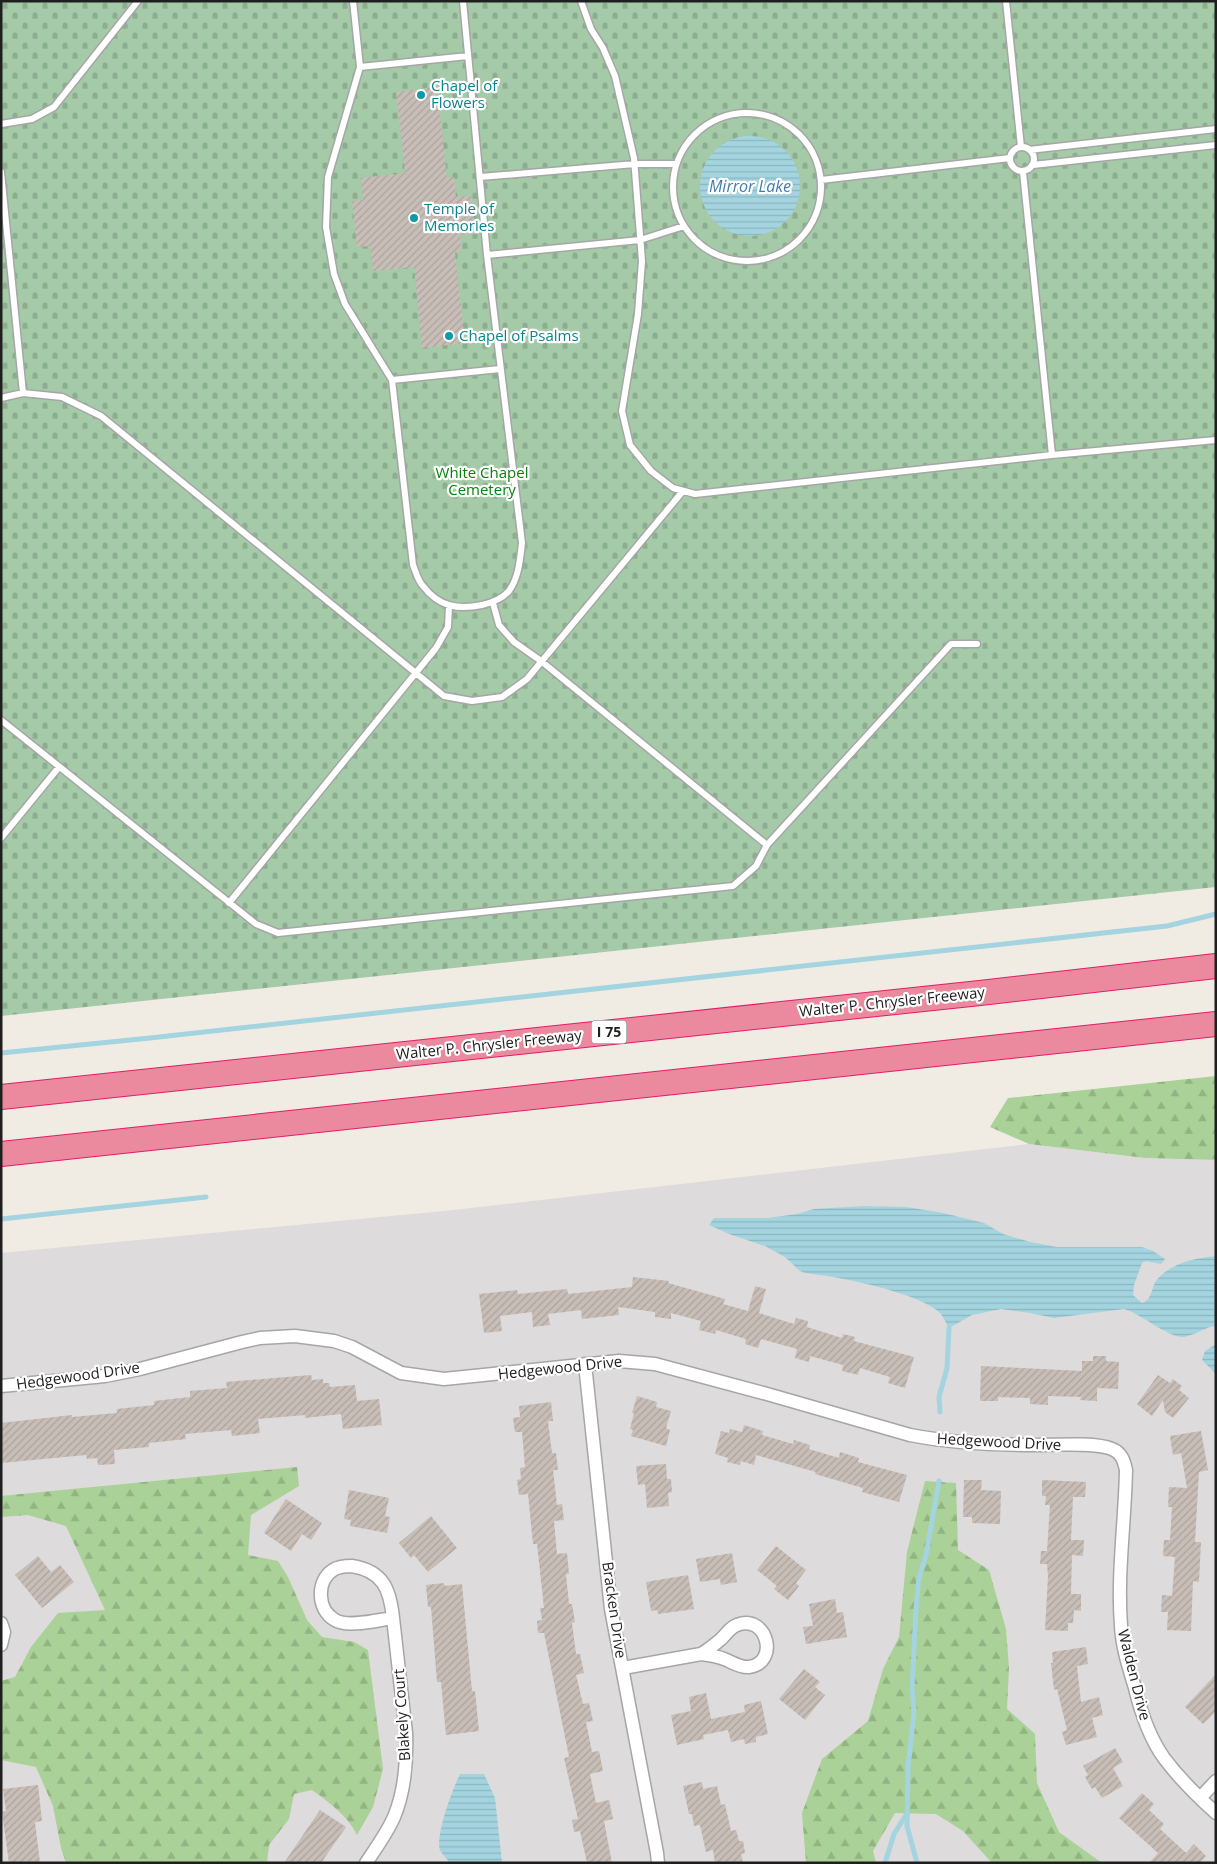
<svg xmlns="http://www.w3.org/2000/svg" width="1217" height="1864" font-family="'Open Sans',sans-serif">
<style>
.residential{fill:#dddbdb}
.forest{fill:url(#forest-firs)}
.cemetery{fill:url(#cemetery-stones)}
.water{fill:url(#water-rules)}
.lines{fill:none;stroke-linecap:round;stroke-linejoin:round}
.stream{stroke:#a3d4df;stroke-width:5}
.building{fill:url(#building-hatch)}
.lane-casing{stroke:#a6a6a6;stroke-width:9}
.street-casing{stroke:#a6a6a6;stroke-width:15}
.highway-casing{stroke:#e31c68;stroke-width:26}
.lane{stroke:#fff;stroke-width:6}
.street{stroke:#fff;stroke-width:12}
.highway{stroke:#eb899f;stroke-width:24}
.culture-dot{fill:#0f9aa8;stroke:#fff;stroke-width:2}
.labels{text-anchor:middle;stroke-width:4.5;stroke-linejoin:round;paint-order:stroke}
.shield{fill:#fff;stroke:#626262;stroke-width:1}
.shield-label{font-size:14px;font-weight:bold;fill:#1f1f1f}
.culture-label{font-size:15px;fill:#0d838f;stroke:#fff;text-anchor:start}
.park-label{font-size:15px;fill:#07820c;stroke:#fff}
.street-label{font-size:15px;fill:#1f1f1f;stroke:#fff}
.water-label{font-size:16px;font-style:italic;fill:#437bab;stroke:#fff}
</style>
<defs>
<pattern id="forest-firs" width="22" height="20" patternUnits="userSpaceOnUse" patternTransform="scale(1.25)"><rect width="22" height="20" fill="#aad197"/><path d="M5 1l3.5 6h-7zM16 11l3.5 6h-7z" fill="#92b382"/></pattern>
<pattern id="cemetery-stones" width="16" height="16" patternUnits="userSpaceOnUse" patternTransform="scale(1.25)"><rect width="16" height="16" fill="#a4caa8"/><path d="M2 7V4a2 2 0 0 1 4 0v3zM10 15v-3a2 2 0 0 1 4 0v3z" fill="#8dad90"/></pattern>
<pattern id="water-rules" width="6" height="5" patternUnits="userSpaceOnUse" patternTransform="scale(1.25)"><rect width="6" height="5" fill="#a3d4df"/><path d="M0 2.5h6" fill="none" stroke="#8cb6bf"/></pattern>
<pattern id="building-hatch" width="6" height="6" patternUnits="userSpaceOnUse" patternTransform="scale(1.25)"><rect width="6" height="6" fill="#c8beb7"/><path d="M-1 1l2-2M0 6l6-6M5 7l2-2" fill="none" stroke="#aba39d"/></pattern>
</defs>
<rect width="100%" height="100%" fill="#f0ece4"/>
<path class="residential" d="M1029 1144 1145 1158 1216 1160V1863H1V1253L454 1210Z"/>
<path class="forest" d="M1216 1076V1160L1145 1158 1029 1144 990 1127 1008 1098Z
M297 1467 299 1486 251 1515 248 1555 278 1561 288 1577 307 1620 322 1637 354 1642 368 1650 383 1769 373 1807 357 1835C347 1815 330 1803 312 1790L294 1794 289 1819 269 1845 267 1863H66L61 1848 53 1806 36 1767 1 1760V1681L15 1677 31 1647 58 1613 105 1610 66 1526 28 1515 1 1517V1496Z
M925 1481 956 1483 958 1550 989 1570 1006 1629 1009 1668 1007 1709 1035 1734 1037 1783 1059 1832 1102 1863H992L963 1831 936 1814 895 1813 873 1851 876 1863H806L802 1813 822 1759 868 1721 883 1669 899 1637 907 1552Z"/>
<path class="cemetery" d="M1 1H1216V887L1 1016Z"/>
<path class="water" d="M700 186a50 50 0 1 1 100 0a50 50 0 1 1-100 0Z
M864 1206 907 1207 943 1213 984 1223 1003 1234 1030 1242 1057 1247H1142L1153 1251 1165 1259 1161 1264 1146 1261 1142 1263 1134 1285 1133 1295 1142 1303C1152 1300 1151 1289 1156 1281 1170 1263 1195 1258 1216 1256V1328L1213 1326C1203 1329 1194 1335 1184 1337 1170 1339 1140 1313 1124 1309L1054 1318 1030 1313 1001 1309 972 1315 949 1328C946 1323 943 1316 939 1312 917 1292 836 1276 805 1273L800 1271 785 1257 765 1246 729 1234 709 1225 714 1218H768L797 1214 814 1209Z
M1216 1344V1374L1202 1360 1205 1351Z
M460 1774H484L495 1798 502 1863H450C447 1859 442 1854 440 1850 435 1836 453 1788 460 1774Z"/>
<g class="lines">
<path class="stream" d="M1 1053 150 1038 1167 926 1216 914
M1 1219 206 1197
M940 1412 939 1397 947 1368 949 1328
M885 1863 894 1834 906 1815
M917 1863 907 1826 908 1767 914 1713 912 1688 916 1609 919 1578 926 1555 939 1481"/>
</g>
<path class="building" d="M437 87 447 178 454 177 456 197 471 195 476 234 460 235 461 251 455 252 465 343 422 348 414 267 373 271 370 246 357 247 352 201 363 200 361 178 405 173 396 92Z
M633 1277 669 1281 668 1283 725 1299 723 1304 748 1311 755 1286 766 1289 759 1313 794 1324 796 1318 808 1321 807 1327 842 1338 843 1334 855 1337 854 1341 914 1357 905 1388 888 1383 890 1377 860 1368 858 1375 842 1371 843 1365 810 1356 809 1362 795 1358 797 1349 761 1339 758 1348 745 1344 746 1339 716 1330 715 1334 699 1330 701 1321 671 1313V1319L655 1317V1312L618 1307 619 1315 582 1319 581 1310 548 1314 550 1325 533 1327 532 1312 500 1316 502 1331 484 1333 479 1294 517 1290 518 1294 567 1289 568 1294 632 1287Z
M1093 1356H1106V1361L1119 1362 1118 1389 1097 1388V1401L1080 1400 1081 1397 1048 1396V1405L1030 1404V1398L998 1397V1401H980L981 1366 1082 1371V1361H1093Z
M311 1375 312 1380 323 1379V1383H329L330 1387 355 1385 357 1401 379 1399 382 1425 343 1429 341 1414 305 1418V1415L258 1419 260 1433 232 1436 231 1430 185 1434 186 1439 149 1443V1447L114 1450 115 1464 98 1465 97 1458 87 1459 86 1455 1 1463V1423L72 1415V1417L117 1413V1409L154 1405V1401L190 1397V1391L227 1388 226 1382Z
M1158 1375 1170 1383 1173 1379 1182 1386 1179 1390 1189 1398 1173 1418 1165 1412 1163 1400 1152 1416 1137 1404Z
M637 1396 657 1402 656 1407 671 1411 666 1428 670 1430 666 1446 631 1436 633 1430 630 1429 634 1413H632Z
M551 1402 553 1421H548L552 1453H556L558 1470H553L557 1505 562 1504 564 1520 554 1521 557 1554 567 1553 569 1574H566L569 1604H572L575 1622 572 1623 576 1654H580L584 1673 576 1675 583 1704 589 1703 593 1721 586 1722 592 1752 599 1751 603 1771 590 1774 596 1803 609 1800 613 1819 604 1821 612 1863H587L580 1831 574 1832 572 1820 578 1819 564 1758 569 1757 544 1633H538L537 1621 542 1620 540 1608H544L537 1544H533L528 1494 519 1495 517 1480 521 1479 520 1468 525 1467 522 1432H515L513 1418 520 1417 519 1406Z
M744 1425 763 1431 762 1435 793 1444 794 1440 810 1445 809 1449 839 1458 840 1452 859 1458 858 1462 907 1475 899 1502 862 1492 863 1488 815 1474 816 1472 756 1455 754 1465 741 1461 740 1465 727 1462 728 1458 715 1454 721 1431 729 1433 730 1429 742 1432Z
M1201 1431 1208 1470 1199 1472 1195 1542H1201L1199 1582 1193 1581 1191 1631 1167 1630 1168 1612H1161L1162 1595 1172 1596 1175 1557 1163 1556 1164 1540H1170L1172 1507H1168L1169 1487 1187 1488 1181 1453 1173 1455 1170 1436Z
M666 1464 667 1479H671L672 1492 668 1493 669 1506 647 1508 645 1484 638 1485 636 1466Z
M964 1480H982L981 1490 1001 1491 1000 1524 972 1523V1517H963Z
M1042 1480 1086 1482 1085 1497H1073L1071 1540H1084L1083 1556 1072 1555 1071 1594H1081V1611L1074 1610 1073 1623H1068V1631L1045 1630 1048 1576 1047 1564H1040L1041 1551H1047L1050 1505H1045L1046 1496H1042Z
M349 1490 389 1498 385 1516 390 1517 387 1533 350 1526 351 1520 344 1519Z
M286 1499 322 1523 311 1540 302 1534 291 1551 264 1533Z
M431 1516 457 1548 428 1572 414 1555 411 1558 399 1543Z
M776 1546 806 1570 796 1583 799 1586 788 1600 774 1589 777 1586 757 1570Z
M732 1553 737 1582 721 1585 720 1579 700 1582 696 1559Z
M38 1556 51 1572 60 1565 74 1582 42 1608 15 1575Z
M688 1575 694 1609 658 1614 657 1610 651 1611 646 1582Z
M444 1583 445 1586 462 1584 472 1691H475L479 1731 446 1735 441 1682H437L431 1607H428L426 1585Z
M835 1599 837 1613 843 1612 847 1637 806 1644 803 1627 813 1626 809 1604Z
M1086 1647 1088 1664 1077 1666 1081 1702 1099 1697 1103 1715 1092 1718 1097 1737 1066 1745 1062 1732 1067 1730 1057 1689 1054 1690 1051 1663H1053L1052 1652Z
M804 1669 820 1682 815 1687 825 1695 805 1720 779 1699Z
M1216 1674V1711L1203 1724 1185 1707Z
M706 1693 711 1719 745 1712 744 1705 761 1701 768 1734 756 1737V1742L745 1744 744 1739 731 1742 728 1730 703 1735 704 1739 677 1745 671 1715 691 1711 689 1697Z
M1115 1748 1123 1762 1113 1768 1123 1786 1102 1798 1095 1787 1092 1789 1085 1777 1088 1775 1083 1766Z
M702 1782 703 1789 717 1786 721 1805 725 1804 731 1831 736 1830 739 1841H743L745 1853 741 1854 743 1863H715L713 1850 706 1852 700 1825 694 1826 692 1814H689L683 1786Z
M38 1785 42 1821 35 1822 40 1863H9L2 1812 6 1811 3 1789Z
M1142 1793 1154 1804 1149 1810 1164 1824 1160 1829 1186 1853 1194 1844 1206 1856 1200 1863H1149L1158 1853 1119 1818Z
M320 1810 346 1827 321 1863H284Z"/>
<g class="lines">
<defs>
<path id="lane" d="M353 1 360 67 328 177 326 227 334 274 345 304 392 380 413 565C416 572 418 581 423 586 439 607 458 610 482 605 491 603 502 599 509 591 519 577 520 559 522 543L487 255 463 1
M581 1 591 29 603 48 615 76 634 158 642 261 638 314 622 411 630 445 651 471 673 488 695 494 1052 455 1216 440
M1006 1 1021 147
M360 67 468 56
M673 187a74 74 0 1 1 148 0a74 74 0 1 1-148 0Z
M1 124 32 119 54 107 138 1
M1010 159a12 12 0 1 1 24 0a12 12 0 1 1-24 0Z
M1029 150 1216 129
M1033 165 1216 145
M1 172 23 393
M1023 172 1052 455
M480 177 635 164H675
M821 180 1010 158
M487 255 640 240 684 226
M392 380 500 369
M1 398 23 393 62 397 101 416 444 696 472 701 502 697 527 679 683 491
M1 720 256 924 278 933 733 886 756 866 767 845 541 661 514 642 499 625 493 603
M1 838 59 767
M767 845 951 644H977
M229 903 436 648 448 627 449 606"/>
<path id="street" d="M585 1364 611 1609 657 1853 658 1863
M1 1386 105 1376 140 1369 242 1342 260 1338 295 1336 334 1341 352 1347 401 1373 444 1379 619 1361 655 1364 767 1394 910 1435C951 1443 993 1445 1036 1445 1055 1445 1095 1442 1112 1449 1122 1453 1124 1461 1126 1470 1125 1522 1117 1574 1121 1626 1122 1647 1129 1668 1135 1688 1141 1713 1149 1737 1164 1758 1179 1778 1197 1796 1216 1813
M352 1566C383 1571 390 1589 393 1618 378 1620 347 1628 335 1620 317 1610 316 1581 333 1570 339 1566 346 1566 352 1566Z
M1 1623 4 1632 1 1645
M623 1668 701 1654C709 1655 717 1656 724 1659 732 1662 740 1668 749 1667 780 1663 767 1613 737 1625 730 1627 726 1635 720 1640 714 1645 708 1650 701 1654
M1200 1798 1216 1781
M366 1863C376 1848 387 1833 394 1817 405 1791 407 1761 406 1733L393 1618"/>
<path id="highway" d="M1 1097 980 993 1216 966
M1 1154 1216 1024"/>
</defs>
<use href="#lane" class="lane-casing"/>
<use href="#street" class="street-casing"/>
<use href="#highway" class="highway-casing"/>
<use href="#lane" class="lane"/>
<use href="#street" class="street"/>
<use href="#highway" class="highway"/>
</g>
<g class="culture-dot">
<circle cx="421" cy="95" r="5"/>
<circle cx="414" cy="218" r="5"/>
<circle cx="449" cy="336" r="5"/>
</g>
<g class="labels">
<rect class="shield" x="591.5" y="1020.5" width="35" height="23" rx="4"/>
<g class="shield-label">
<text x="609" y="1037">I 75</text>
</g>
<g class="culture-label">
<text x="431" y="91">Chapel of<tspan x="431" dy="17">Flowers</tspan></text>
<text x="424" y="214">Temple of<tspan x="424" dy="17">Memories</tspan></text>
<text x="459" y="341">Chapel of Psalms</text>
</g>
<g class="park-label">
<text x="482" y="478">White Chapel<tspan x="482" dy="17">Cemetery</tspan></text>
</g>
<g class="street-label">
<text transform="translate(892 1002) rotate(-6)" y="5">Walter P. Chrysler Freeway</text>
<text transform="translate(489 1045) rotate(-6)" y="5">Walter P. Chrysler Freeway</text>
<text transform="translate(560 1368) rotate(-6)" y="5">Hedgewood Drive</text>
<text transform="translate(78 1376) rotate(-8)" y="5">Hedgewood Drive</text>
<text transform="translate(999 1442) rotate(3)" y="5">Hedgewood Drive</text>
<text transform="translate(614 1610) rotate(82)" y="5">Bracken Drive</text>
<text transform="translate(1134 1675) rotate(76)" y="5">Walden Drive</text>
<text transform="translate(402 1715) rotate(-94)" y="5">Blakely Court</text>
</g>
<g class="water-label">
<text x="750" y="192">Mirror Lake</text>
</g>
</g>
<rect width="1217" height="1864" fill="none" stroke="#1f1f1f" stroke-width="5"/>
</svg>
